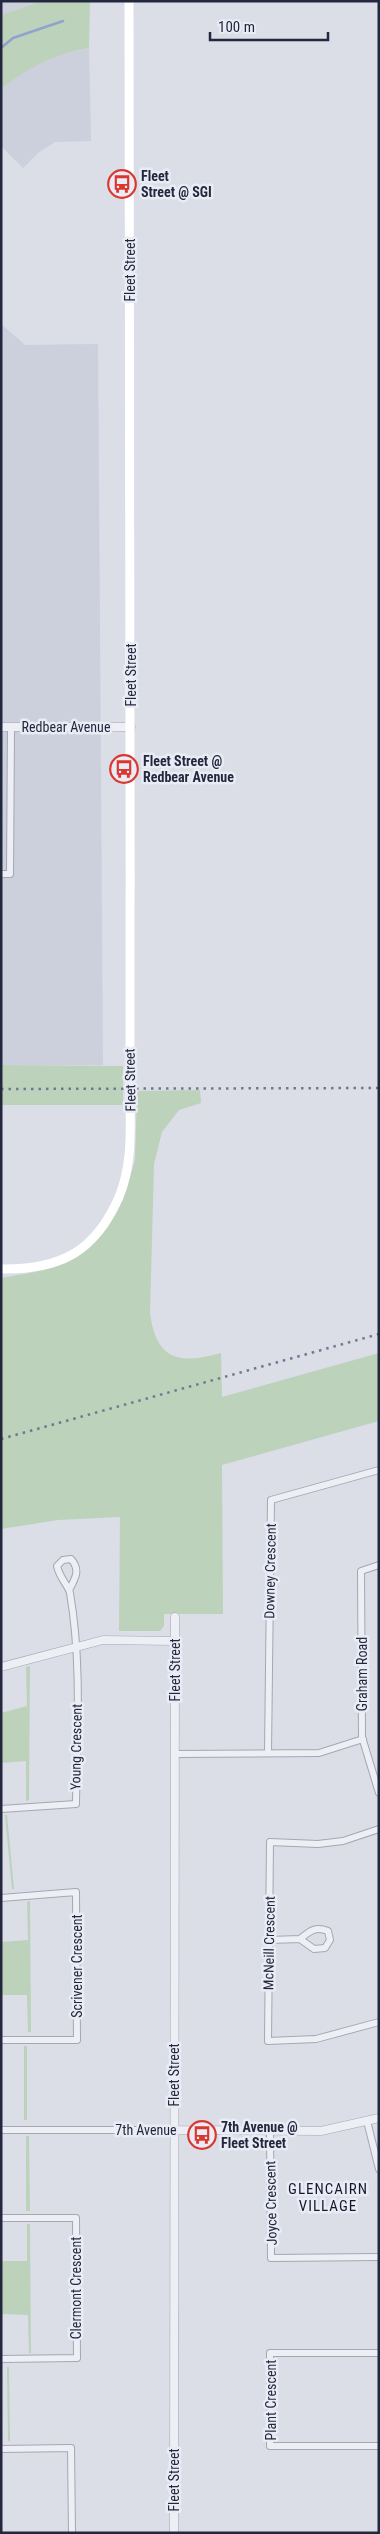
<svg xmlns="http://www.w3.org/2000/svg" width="380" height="2534" font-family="'Roboto Condensed',sans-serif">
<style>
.built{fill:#cccfdc}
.green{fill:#bcd2bb}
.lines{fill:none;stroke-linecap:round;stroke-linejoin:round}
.stream{stroke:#91a2cc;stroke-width:2.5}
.minor-casing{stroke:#a4a7b4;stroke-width:8}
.tertiary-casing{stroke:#a4a7b4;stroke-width:9}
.minor{stroke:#eeeff5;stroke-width:6}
.tertiary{stroke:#eeeff5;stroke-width:8}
.secondary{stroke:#fff;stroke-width:9}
.rail{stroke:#727892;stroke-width:2.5;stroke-dasharray:2.5 5;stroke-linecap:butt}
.labels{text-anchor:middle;stroke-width:5;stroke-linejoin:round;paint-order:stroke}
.poi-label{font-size:14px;font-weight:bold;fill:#23283e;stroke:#eaecf5;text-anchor:start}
.street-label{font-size:14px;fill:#23283e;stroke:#eaecf5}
.neighbourhood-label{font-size:15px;letter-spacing:1px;fill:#16192f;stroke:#eaecf5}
</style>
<rect width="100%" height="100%" fill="#dbdde7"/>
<path class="built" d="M1 1H42L1 15Z
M89 48 91 141 55 142 38 153 23 168 1 146V89L28 68 53 56Z
M1 324 25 345 98 344 103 1065H1Z"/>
<path class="green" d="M42 1H90L89 48C54 54 29 67 1 89V15Z
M1 1065 123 1066V1105H1Z
M200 1090 201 1103 179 1110 162 1132 154 1164 150 1313C156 1360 179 1365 221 1353L222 1397 379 1353V1421L222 1465 223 1614H164V1626L160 1631H119L120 1517 58 1520 1 1529V1278L35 1272 66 1260 116 1210 127 1187 135 1160 137 1091Z
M30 1666 29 1800 26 1801V1761L1 1763V1713L27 1706 26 1667Z
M5 1815H7L14 1889H12Z
M30 1901 31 2032H28L27 1995H1V1942L28 1940 27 1902Z
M24 2046H27V2120H24Z
M26 2136H29L30 2211H26Z
M27 2224H30V2233L31 2353H29L28 2315 1 2314V2261H27Z
M7 2367H9L10 2441H8Z"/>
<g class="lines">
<path class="stream" d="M1 48 13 38 63 21"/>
<defs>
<path id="minor" d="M1 874H10L11 727
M379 1565 361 1571 362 1737 379 1793
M268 1753 271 1500 379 1470
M175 1754 319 1753 363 1739
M1 1809 76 1804C77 1734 82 1663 70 1593 68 1585 60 1579 57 1566L63 1560 71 1559C81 1570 75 1579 69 1590
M379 1829 343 1841 318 1844 270 1842 268 2041 316 2039 379 2022
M1 1898 76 1892 77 2040H1
M270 1940 300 1939 314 1949 325 1948 330 1940 328 1931C315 1926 310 1931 300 1939
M367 2121 379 2169
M1 2130H174
M270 2130 271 2258 379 2257
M1 2218H76L77 2358 1 2359
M379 2353H270V2446H379
M1 2449 71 2448 72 2533"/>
<path id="tertiary" d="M1 727H131
M1 1667 103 1640 174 1641
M174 2130 321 2131 379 2118
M174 2533 175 1617"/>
</defs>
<use href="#minor" class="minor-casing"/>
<use href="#tertiary" class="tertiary-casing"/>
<use href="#minor" class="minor"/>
<use href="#tertiary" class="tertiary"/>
<path class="secondary" d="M1 1269C60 1270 95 1252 119 1197 135 1158 129 1119 130 1077 130 1021 130 965 130 908 132 606 129 304 129 1"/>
<path class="rail" d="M1 1089 379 1088
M1 1439 379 1334"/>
</g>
<defs>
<symbol id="bus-ring" viewBox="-11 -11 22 22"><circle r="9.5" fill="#eaecf5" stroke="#dc372f" stroke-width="1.5"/><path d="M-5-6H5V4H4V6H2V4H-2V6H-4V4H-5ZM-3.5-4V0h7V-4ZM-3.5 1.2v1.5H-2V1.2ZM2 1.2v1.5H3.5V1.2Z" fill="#dc372f"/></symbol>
</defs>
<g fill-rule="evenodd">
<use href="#bus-ring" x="106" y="168" width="32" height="32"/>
<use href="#bus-ring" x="108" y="753" width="32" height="32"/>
<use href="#bus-ring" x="186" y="2119" width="32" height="32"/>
</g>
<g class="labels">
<g class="poi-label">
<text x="141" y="181">Fleet<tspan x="141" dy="16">Street @ SGI</tspan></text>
<text x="143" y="766">Fleet Street @<tspan x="143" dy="16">Redbear Avenue</tspan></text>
<text x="221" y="2132">7th Avenue @<tspan x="221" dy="16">Fleet Street</tspan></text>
</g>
<g class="street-label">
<text transform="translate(130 270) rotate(-90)" y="5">Fleet Street</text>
<text transform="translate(131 675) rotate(-90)" y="5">Fleet Street</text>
<text x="66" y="732">Redbear Avenue</text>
<text transform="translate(130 1080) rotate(-91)" y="5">Fleet Street</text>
<text transform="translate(270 1571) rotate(-89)" y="5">Downey Crescent</text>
<text transform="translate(175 1670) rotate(-90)" y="5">Fleet Street</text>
<text transform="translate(362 1674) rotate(-90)" y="5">Graham Road</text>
<text transform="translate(76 1747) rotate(-89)" y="5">Young Crescent</text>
<text transform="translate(269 1943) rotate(-89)" y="5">McNeill Crescent</text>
<text transform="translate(77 1966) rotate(-90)" y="5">Scrivener Crescent</text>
<text transform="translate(174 2075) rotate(-90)" y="5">Fleet Street</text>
<text x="146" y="2135">7th Avenue</text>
<text transform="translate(271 2203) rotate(-91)" y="5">Joyce Crescent</text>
<text transform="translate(76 2288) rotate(-90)" y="5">Clermont Crescent</text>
<text transform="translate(271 2400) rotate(-90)" y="5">Plant Crescent</text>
<text transform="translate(174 2480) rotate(-90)" y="5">Fleet Street</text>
</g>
<g class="neighbourhood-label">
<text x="328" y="2194">GLENCAIRN<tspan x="328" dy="17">VILLAGE</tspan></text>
</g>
</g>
<rect width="380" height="2534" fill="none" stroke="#23283e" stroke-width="5"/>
<path d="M210 32v8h118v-8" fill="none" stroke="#23283e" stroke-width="2.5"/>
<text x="218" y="32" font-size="15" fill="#23283e" stroke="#eaecf5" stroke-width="4" paint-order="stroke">100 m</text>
</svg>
